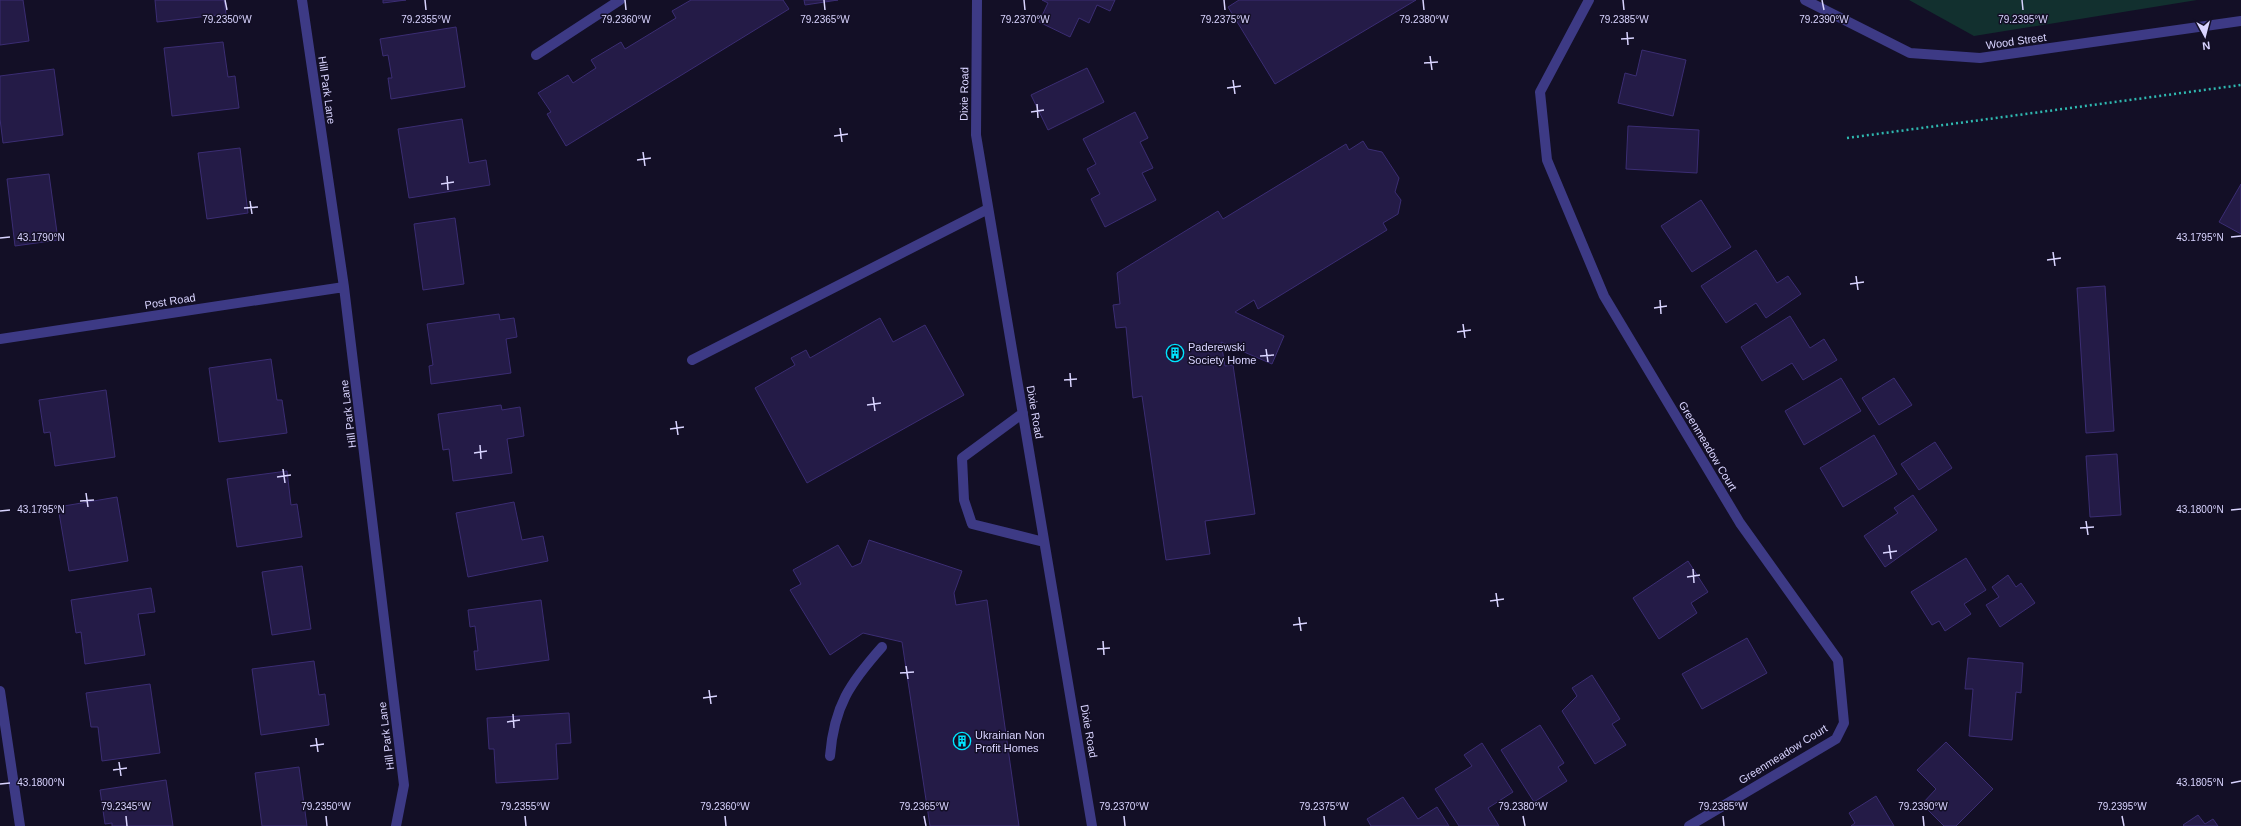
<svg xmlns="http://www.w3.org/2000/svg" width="2241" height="826" font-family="Helvetica,sans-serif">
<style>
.green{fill:#12302f}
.building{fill:#241b47;stroke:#3b2d73}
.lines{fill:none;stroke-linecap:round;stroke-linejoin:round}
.path{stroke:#2fb8b0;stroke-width:2.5;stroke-dasharray:2 3;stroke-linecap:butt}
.minor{stroke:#3d3a85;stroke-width:10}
.ticks{fill:none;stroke:#d9d4ff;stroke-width:1.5}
.labels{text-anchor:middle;stroke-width:3;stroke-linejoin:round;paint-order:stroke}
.street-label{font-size:11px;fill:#d9d4ff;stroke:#130f26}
.poi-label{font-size:11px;fill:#d9d4ff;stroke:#130f26;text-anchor:start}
.ticks-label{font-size:10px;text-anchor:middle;fill:#d9d4ff;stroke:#130f26;stroke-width:3;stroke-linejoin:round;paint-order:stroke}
</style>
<rect width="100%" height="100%" fill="#130f26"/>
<path class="green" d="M1909 0H2197L1974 36Z"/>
<path class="building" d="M0 0H23L29 41 0 45Z
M155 0H224L226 14 157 22Z
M383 0H406L383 3Z
M691 0H783L789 9 566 146 547 114 551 112 538 93 568 75 573 83 596 68 591 60 621 42 625 49 676 18 672 11Z
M804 0H838L805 5Z
M1042 0H1115L1110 11 1097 5 1089 23 1079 18 1070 37 1039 22 1048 3Z
M1239 0H1416L1275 84 1228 7Z
M456 27 465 87 391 99 388 78H392L388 55 383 56 380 39Z
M223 42 228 77 235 76 239 108 172 116 164 48Z
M1642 50 1686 60 1673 116 1618 103 1625 73 1636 76Z
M1087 68 1104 102 1048 130 1031 95Z
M54 69 63 135 3 143 0 119V76Z
M1135 112 1148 138 1140 142 1153 168 1142 173 1156 200 1105 227 1091 199 1100 194 1087 169 1096 164 1083 139Z
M462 119 469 163 486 160 490 185 409 198 398 129Z
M1628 126 1699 130 1697 173 1626 169Z
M1363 141 1368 149 1382 152 1399 178 1395 192 1401 200 1398 214 1383 223 1387 230 1258 309 1254 300 1235 312 1284 336 1272 364 1221 342 1225 366 1233 365 1255 514 1205 521 1210 554 1166 560 1142 396 1133 398 1126 327 1116 328 1113 305 1120 304 1117 273 1218 211 1223 219 1346 144 1349 150Z
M240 148 248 213 207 219 198 153Z
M49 174 58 240 15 246 7 179Z
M2241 184V234L2219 222Z
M1701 200 1731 247 1692 272 1661 226Z
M455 218 464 284 423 290 414 224Z
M1756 250 1777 283 1788 276 1801 294 1766 318 1756 303 1726 323 1701 286Z
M2105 286 2114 431 2086 433 2077 288Z
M499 314 500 320 514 318 517 337 506 339 511 373 431 384 429 366 433 365 427 324Z
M1790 316 1810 348 1824 339 1837 360 1803 380 1792 363 1762 381 1741 347Z
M880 318 893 342 925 325 964 395 807 483 755 388 795 365 791 358 806 350 810 358Z
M271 359 277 400H282L287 433 219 442 209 368Z
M1841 378 1861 411 1804 445 1785 411Z
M1894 378 1912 405 1879 425 1862 398Z
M106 390 115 457 55 466 50 432 44 433 39 400Z
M501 405 502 410 520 407 524 436 507 439 512 473 453 481 449 449 443 450 438 414Z
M1874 435 1897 474 1843 507 1820 468Z
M1935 442 1952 468 1919 490 1901 464Z
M2117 454 2121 515 2090 517 2086 456Z
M287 471 291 505 297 504 302 537 237 547 227 479Z
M1913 495 1937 530 1885 567 1864 536 1898 513 1894 508Z
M117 497 128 561 69 571 58 507Z
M514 502 522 540 543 536 548 561 468 577 456 513Z
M869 540 962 571 954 593 956 605 987 600 1019 826H930L902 642 863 633 830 655 790 590 801 584 793 570 838 545 852 567 861 563Z
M1966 558 1986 590 1964 604 1971 614 1945 631 1939 621 1932 625 1911 592Z
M1688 561 1708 592 1691 603 1697 613 1659 639 1633 598Z
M302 566 311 629 272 635 262 572Z
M2008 575 2016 587 2021 583 2035 603 2000 627 1986 605 1999 597 1992 587Z
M151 588 155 612 138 614 145 655 85 664 81 632 76 633 71 600Z
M541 600 549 660 476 670 474 651H478L475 626 470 627 468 610Z
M1747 638 1767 673 1702 709 1682 674Z
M1968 658 2023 663 2021 693 2016 692 2012 740 1969 736 1973 689H1965Z
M314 661 319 695 325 694 329 725 261 735 252 669Z
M1592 675 1620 719 1612 724 1626 745 1595 764 1562 711 1577 696 1572 688Z
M150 684 160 753 102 761 98 727H91L86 693Z
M569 713 571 743 556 744 558 779 496 783 494 749H489L487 718Z
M1540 725 1564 763 1558 767 1567 781 1534 802 1501 750Z
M1946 742 1993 789 1956 826H1944L1922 804 1936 789 1917 770Z
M1482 743 1513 792 1488 808 1499 826H1459L1435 789 1472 766 1464 755Z
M299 767 307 826H262L255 773Z
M166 780 173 826H112V823L105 824 100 790Z
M1876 796 1894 826H1851L1855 823 1849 813Z
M1403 797 1418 819 1437 807 1449 826H1371L1367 819Z
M2198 815 2205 824 2213 819 2218 826H2184L2183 825Z"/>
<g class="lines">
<path class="path" d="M1847 138 2241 85"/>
<path class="minor" d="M302 0 344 287 404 785 396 826
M977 0 976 135 1092 826
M1589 0 1540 92 1547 160 1604 296 1740 523 1838 660 1844 723 1836 739 1689 826
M1805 0 1910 53 1980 58 2241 21
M536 55 620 0
M0 339 344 287
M692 360 988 209
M1023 413 962 458 964 500 972 524 1044 542
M0 691 20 826
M830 756C834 706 850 683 882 647"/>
</g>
<path class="ticks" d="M225 0 227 10M425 0 426 10M625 0 626 10M824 0 825 10M1024 0 1025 10M1224 0 1225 10M1423 0 1424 10M1623 0 1624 10M1822 0 1824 10M2022 0 2023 10M1627 32 1628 45M1621 39 1634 38M1430 56 1432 70M1424 63 1438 62M1233 80 1235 94M1227 88 1241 86M1037 104 1038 118M1031 112 1044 110M840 128 842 142M834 136 848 134M643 152 645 166M637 160 651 158M447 176 448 190M441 184 454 182M250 201 252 214M244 208 258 207M2231 237 2241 236M0 238 10 237M2053 252 2055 266M2047 260 2061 258M1856 276 1858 290M1850 284 1864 282M1660 300 1661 314M1654 308 1667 306M1463 324 1465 338M1457 332 1471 330M1266 349 1268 362M1260 356 1274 355M1070 373 1071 387M1064 380 1077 379M873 397 875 411M867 405 881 403M676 421 678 435M670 429 684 427M480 445 481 459M474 453 487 451M283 469 285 483M277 477 291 475M86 493 88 507M80 501 94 500M2231 510 2241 509M0 511 10 510M2086 521 2088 535M2080 528 2094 527M1889 545 1891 559M1883 553 1897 551M1693 569 1694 583M1687 577 1700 575M1496 593 1498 607M1490 601 1504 599M1299 617 1301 631M1293 625 1307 623M1103 641 1104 655M1097 649 1110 648M906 666 908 679M900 673 914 672M709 690 711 704M703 698 717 696M513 714 514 728M507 722 520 720M316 738 318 752M310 746 324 744M119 762 121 776M113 770 127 768M2231 783 2241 781M0 784 10 783M126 816 127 826M326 816 327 826M525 816 526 826M725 816 726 826M924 816 926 826M1124 816 1125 826M1324 816 1325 826M1523 816 1525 826M1723 816 1724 826M1923 816 1924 826M2122 816 2124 826"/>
<defs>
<symbol id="building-ring" viewBox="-11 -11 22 22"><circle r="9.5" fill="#130f26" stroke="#00e5ff" stroke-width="1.5"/><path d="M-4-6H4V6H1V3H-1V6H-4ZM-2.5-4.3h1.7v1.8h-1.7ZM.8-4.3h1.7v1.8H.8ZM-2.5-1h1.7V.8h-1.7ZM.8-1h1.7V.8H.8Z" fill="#00e5ff"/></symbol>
</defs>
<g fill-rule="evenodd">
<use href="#building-ring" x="1165" y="343" width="20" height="20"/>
<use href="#building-ring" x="952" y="731" width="20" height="20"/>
</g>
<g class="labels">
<g class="street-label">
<text transform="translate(2016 41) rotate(-8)" y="4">Wood Street</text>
<text transform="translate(327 90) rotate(82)" y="4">Hill Park Lane</text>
<text transform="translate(964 94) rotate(-89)" y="4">Dixie Road</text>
<text transform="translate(170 301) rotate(-9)" y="4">Post Road</text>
<text transform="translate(1035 412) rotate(80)" y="4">Dixie Road</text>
<text transform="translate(348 414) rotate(-97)" y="4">Hill Park Lane</text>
<text transform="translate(1708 446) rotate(59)" y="4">Greenmeadow Court</text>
<text transform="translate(1089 731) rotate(80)" y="4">Dixie Road</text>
<text transform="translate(386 736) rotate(-97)" y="4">Hill Park Lane</text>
<text transform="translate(1783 754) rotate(-32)" y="4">Greenmeadow Court</text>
</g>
<g class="poi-label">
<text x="1188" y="351">Paderewski<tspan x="1188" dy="13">Society Home</tspan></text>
<text x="975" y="739">Ukrainian Non<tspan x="975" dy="13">Profit Homes</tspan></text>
</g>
</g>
<g class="ticks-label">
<text x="227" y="23">79.2350°W</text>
<text x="426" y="23">79.2355°W</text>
<text x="626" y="23">79.2360°W</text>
<text x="825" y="23">79.2365°W</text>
<text x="1025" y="23">79.2370°W</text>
<text x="1225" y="23">79.2375°W</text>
<text x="1424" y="23">79.2380°W</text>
<text x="1624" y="23">79.2385°W</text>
<text x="1824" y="23">79.2390°W</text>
<text x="2023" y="23">79.2395°W</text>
<text x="41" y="241">43.1790°N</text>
<text x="2200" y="241">43.1795°N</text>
<text x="41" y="513">43.1795°N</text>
<text x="2200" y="513">43.1800°N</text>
<text x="41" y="786">43.1800°N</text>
<text x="2200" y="786">43.1805°N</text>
<text x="126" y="810">79.2345°W</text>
<text x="326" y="810">79.2350°W</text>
<text x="525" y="810">79.2355°W</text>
<text x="725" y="810">79.2360°W</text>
<text x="924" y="810">79.2365°W</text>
<text x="1124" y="810">79.2370°W</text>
<text x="1324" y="810">79.2375°W</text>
<text x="1523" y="810">79.2380°W</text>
<text x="1723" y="810">79.2385°W</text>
<text x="1923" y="810">79.2390°W</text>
<text x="2122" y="810">79.2395°W</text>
</g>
<g transform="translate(2205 36) rotate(173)" stroke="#130f26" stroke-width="3" paint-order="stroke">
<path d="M0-3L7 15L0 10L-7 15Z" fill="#d9d4ff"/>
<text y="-6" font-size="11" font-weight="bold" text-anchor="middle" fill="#d9d4ff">N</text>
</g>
</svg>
